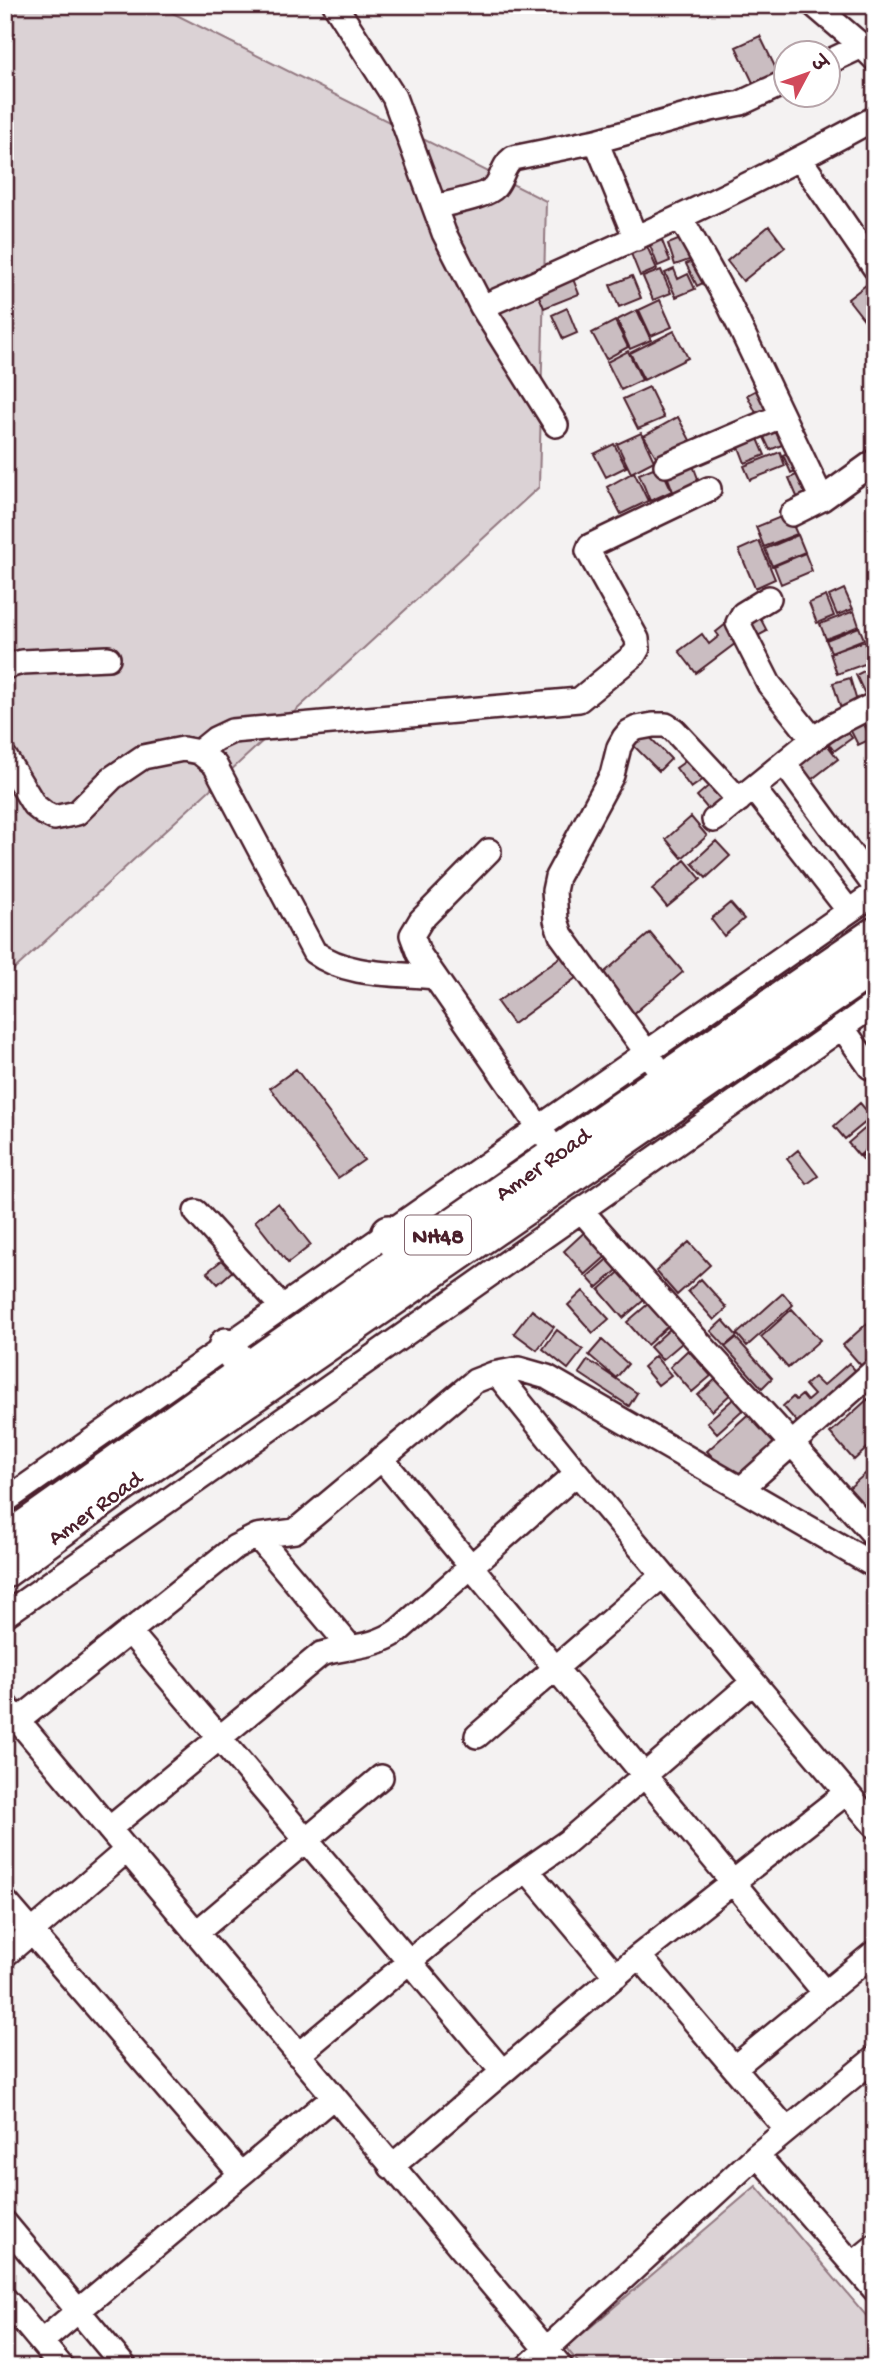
<svg xmlns="http://www.w3.org/2000/svg" width="880" height="2372" font-family="'Gochi Hand','Playpen Sans Deva',sans-serif">
<style>
.green{fill:#dbd2d5;stroke:#927880;stroke-width:2}
.building{fill:#cabdc1;stroke:#4a1f2b;stroke-width:2}
.lines{fill:none;stroke-linecap:round;stroke-linejoin:round}
.minor-casing{stroke:#4a1f2b;stroke-width:28}
.highway-casing{stroke:#4a1f2b;stroke-width:38}
.minor{stroke:#fff;stroke-width:23}
.highway{stroke:#fff;stroke-width:33}
.labels{text-anchor:middle;stroke-width:5;stroke-linejoin:round;paint-order:stroke}
.shield{fill:#fff;stroke:#80626b;stroke-width:2}
.shield-label{font-size:23px;font-weight:bold;fill:#4a1f2b}
.street-label{font-size:24px;fill:#4a1f2b;stroke:#fff}
</style>
<rect width="100%" height="100%" fill="#f4f2f2"/>
<filter id="ink" filterUnits="userSpaceOnUse"><feTurbulence type="fractalNoise" baseFrequency=".0143" numOctaves="2"/><feDisplacementMap in="SourceGraphic" scale="14" xChannelSelector="R" yChannelSelector="G"/><feConvolveMatrix kernelMatrix="1 2 1 2 8 2 1 2 1" color-interpolation-filters="sRGB"/></filter>
<g filter="url(#ink)">
<path class="green" d="M5 5H157L546 201 539 487 5 978Z
M756 2186 875 2326V2367H582L566 2348Z"/>
<path class="building" d="M760 36 780 77 756 89 736 47Z
M769 226 785 247 743 281 727 261Z
M661 238 670 261 658 266 649 243Z
M683 238 692 259 675 265 668 244Z
M646 244 657 269 640 276 630 251Z
M698 258 709 280 697 286 686 264Z
M674 269 678 279 688 274 695 289 676 297 665 273Z
M661 270 671 293 653 300 643 277Z
M571 274 579 294 544 308 536 289Z
M632 276 641 298 619 307 610 285Z
M875 278V315L866 322 848 299Z
M660 300 672 327 651 336 639 310Z
M567 308 577 333 563 339 552 315Z
M637 310 651 340 630 349 617 320Z
M615 321 628 347 606 359 592 333Z
M674 331 688 358 644 380 630 353Z
M628 351 642 380 621 390 607 362Z
M649 387 664 418 638 429 623 399Z
M762 387 776 413 760 421 747 395Z
M678 417 692 444 658 460 644 436Z
M780 423 789 442 770 450 761 431Z
M641 433 654 461 631 473 617 444Z
M756 434 765 455 745 463 737 442Z
M614 444 626 467 606 477 594 454Z
M796 449 804 467 791 473 783 455Z
M780 452 785 466 750 480 744 466Z
M691 460 700 484 674 494 665 470Z
M660 465 672 491 650 501 639 474Z
M806 471 815 492 798 499 789 478Z
M634 472 648 501 621 514 607 487Z
M788 514 797 534 764 547 756 527Z
M798 535 805 552 772 566 765 549Z
M759 541 775 579 755 588 739 550Z
M805 553 812 571 781 584 774 566Z
M844 589 853 609 837 615 829 596Z
M826 596 834 616 817 623 809 603Z
M854 611 859 626 826 639 820 624Z
M757 612 767 631 756 637 746 618Z
M731 620 744 637 696 673 679 651 702 634 709 644 719 636 716 632Z
M859 627 864 639 831 652 826 640Z
M865 641 873 661 837 674 830 653Z
M874 666 875 700 869 703 856 675Z
M850 678 858 705 841 709 833 683Z
M871 711 875 719V744L862 715Z
M861 717 871 739 858 745 847 723Z
M842 723 852 738 834 751 823 736Z
M642 729 671 759 659 771 629 741Z
M822 738 838 759 807 783 791 762Z
M693 756 708 776 691 788 676 768Z
M714 781 733 798 713 815 697 796Z
M691 817 707 836 682 858 666 839Z
M716 841 730 856 706 878 692 863Z
M685 860 701 879 667 907 652 889Z
M730 903 744 919 724 936 711 919Z
M650 933 683 972 632 1015 599 977Z
M569 951 584 972 513 1024 497 1002Z
M296 1069 364 1160 338 1178 270 1088Z
M860 1103 872 1117 845 1139 834 1126Z
M875 1120V1142L859 1156 848 1143Z
M875 1146V1167L872 1170 861 1157Z
M798 1150 818 1176 807 1184 787 1159Z
M278 1203 311 1245 288 1263 255 1221Z
M589 1228 611 1252 585 1275 564 1251Z
M689 1242 710 1265 677 1295 656 1271Z
M613 1254 623 1265 597 1288 587 1277Z
M226 1257 236 1268 218 1284 207 1272Z
M625 1267 650 1295 623 1318 599 1290Z
M701 1279 727 1308 714 1320 688 1291Z
M583 1291 609 1319 593 1333 568 1305Z
M783 1293 793 1305 747 1346 737 1334Z
M655 1298 675 1320 647 1345 627 1322Z
M792 1309 820 1340 788 1368 761 1337Z
M532 1310 554 1327 537 1350 514 1333Z
M872 1319 875 1322V1359L864 1369 843 1345Z
M723 1320 737 1336 725 1346 711 1331Z
M670 1329 682 1343 662 1360 650 1347Z
M557 1330 583 1350 568 1369 543 1349Z
M736 1338 772 1378 762 1388 725 1347Z
M602 1340 628 1364 616 1378 589 1355Z
M688 1350 711 1376 692 1392 670 1367Z
M655 1356 671 1375 658 1385 643 1367Z
M588 1360 637 1393 629 1406 579 1373Z
M849 1363 859 1375 801 1427 783 1406 793 1397 796 1400 802 1395 807 1401 814 1395 805 1385 814 1377 823 1386Z
M719 1376 733 1392 712 1411 698 1395Z
M739 1394 748 1405 717 1433 707 1422Z
M868 1399 875 1407V1441L854 1460 830 1433Z
M753 1410 779 1441 734 1481 707 1451Z
M873 1467 875 1469V1511L865 1519 842 1494Z"/>
<g class="lines">
<defs>
<path id="minor" d="M335 5 394 97 444 233 482 307C615 248 747 189 875 118
M814 5 862 46
M828 62 862 46 875 59
M596 141 636 239
M800 159 875 268
M435 207C448 203 486 197 495 187 503 178 502 166 513 158L596 141 711 109 741 103 786 82
M681 218 729 304 822 499
M482 307 556 425
M666 465 781 416
M792 514 822 499 875 461
M769 598 743 614 738 623 769 684 813 739
M5 667 22 662 108 658
M199 752 215 739 232 731 579 700 634 655 638 648 637 639 588 551 590 546 709 489
M5 757 34 805 44 813 54 818 77 813 112 778 143 757 183 749 199 752 215 765 314 952C348 977 394 973 435 977
M784 763 875 887
M753 788 849 911
M714 820 813 739 834 725 875 704
M489 851 421 920 412 935 419 954 547 1139
M842 1027 870 1067
M655 1064 561 935 556 920 554 891 557 877 612 775 619 747 624 738 629 732 637 728 653 725H666L674 730 739 800
M581 1210C677 1321 778 1427 875 1536
M196 1212 282 1307
M493 1374 519 1369 547 1377 875 1566
M381 1458 825 1993
M741 1489 875 1370
M5 1501 875 893
M257 1536 351 1648
M5 1615 875 1004
M129 1631 502 2071
M5 1705 561 2367
M19 1720 235 1547 257 1536 295 1531 475 1381 493 1374 502 1380 577 1473 875 1826
M477 1736 663 1575
M109 1829 321 1654C348 1646 374 1648 398 1631L577 1473
M527 1870 616 1976
M5 1901 241 2174
M196 1933 381 1777
M5 1955 127 1850
M639 1956 787 2130
M298 2055 478 1904 567 1842 753 1682
M735 2067 875 1952
M757 2155 875 2290
M391 2167 639 1956 846 1793
M5 2223 125 2367
M853 2264 875 2246
M5 2299 62 2367
M41 2342 333 2097
M527 2367 757 2155 875 2058"/>
<path id="highway" d="M389 1232 405 1258
M226 1345 246 1370
M5 1541 405 1258 875 934
M5 1571 126 1483 875 966"/>
</defs>
<use href="#minor" class="minor-casing"/>
<use href="#highway" class="highway-casing"/>
<use href="#minor" class="minor"/>
<use href="#highway" class="highway"/>
</g>
</g>
<g class="labels">
<rect class="shield" x="405" y="1215.5" width="66" height="39" rx="5"/>
<g class="shield-label">
<text x="438" y="1243">NH48</text>
</g>
<g class="street-label">
<text transform="translate(542 1163) rotate(-35)" y="8">Amer Road</text>
<text transform="translate(94 1507) rotate(-36)" y="8">Amer Road</text>
</g>
</g>
<rect width="880" height="2372" fill="none" stroke="#fff" stroke-width="28"/>
<rect x="14" y="14" width="852" height="2344" fill="none" stroke="#4a1f2b" stroke-width="2.5" filter="url(#ink)"/>
<g transform="translate(807 74) rotate(49)"><circle r="33" fill="#ffffff" stroke="#b7a5aa" stroke-width="2"/>
<path d="M0-5L12 26L0 18L-12 26Z" fill="#d1495b"/>
<text y="-10" font-size="19" font-weight="bold" text-anchor="middle" fill="#4a1f2b">उ</text>
</g>
</svg>
